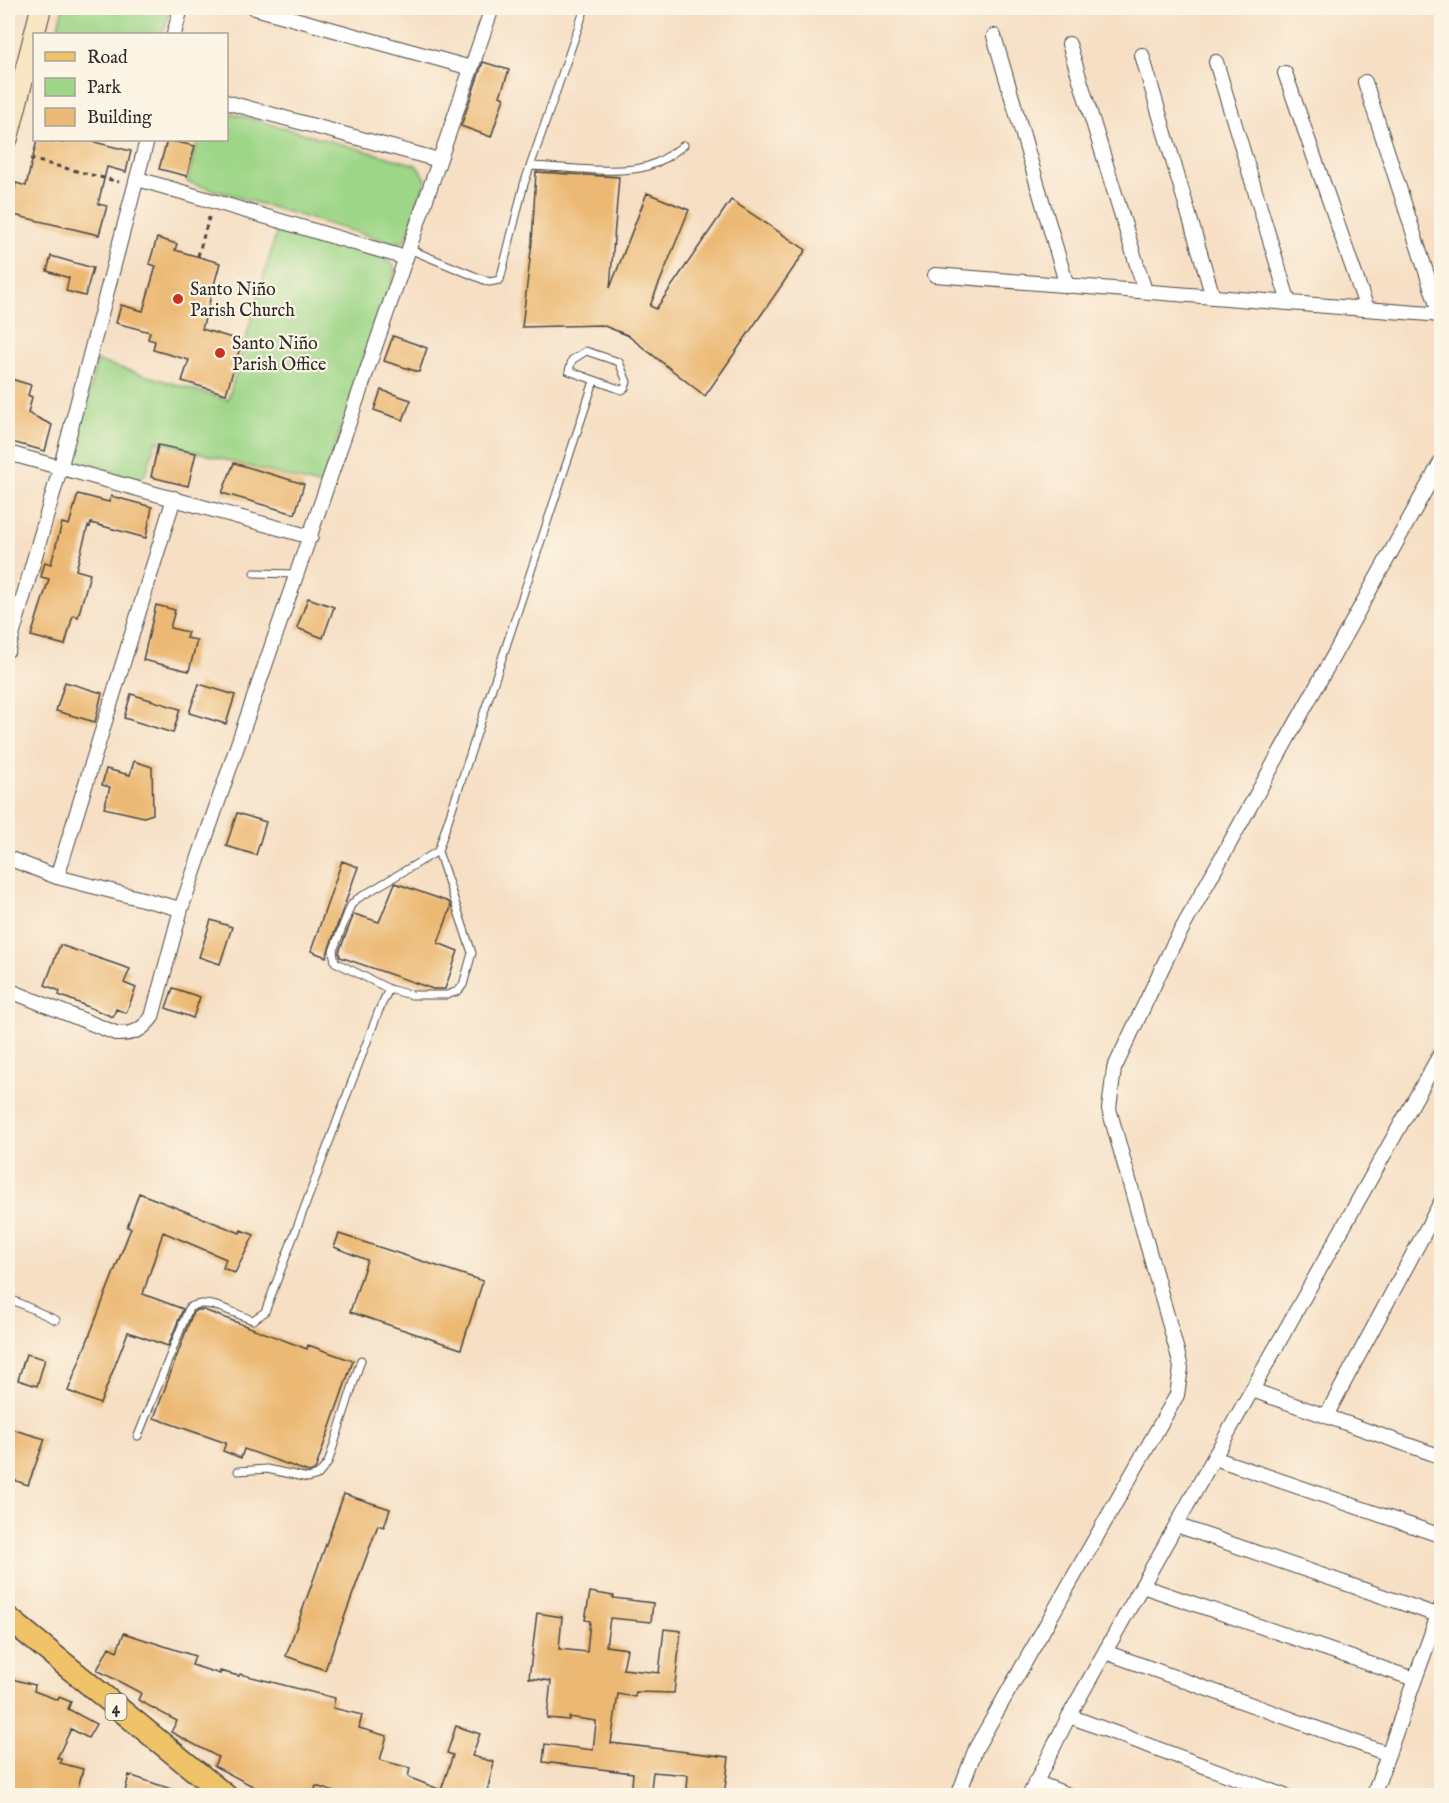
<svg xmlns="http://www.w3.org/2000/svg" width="1449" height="1803" font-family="'IM FELL English',serif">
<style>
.green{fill:#9ed688;stroke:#64805a;stroke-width:1.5}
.building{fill:#ecb975}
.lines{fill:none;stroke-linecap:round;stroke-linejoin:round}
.service-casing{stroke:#494642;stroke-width:9}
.minor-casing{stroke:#494642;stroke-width:16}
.secondary-casing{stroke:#494642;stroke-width:22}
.primary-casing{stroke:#494642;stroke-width:25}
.path{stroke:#494642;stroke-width:3;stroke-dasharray:4.5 4.5;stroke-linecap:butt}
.service{stroke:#fff;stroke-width:7}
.minor{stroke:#fff;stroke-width:14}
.secondary{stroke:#f9e7c3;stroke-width:20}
.primary{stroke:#f0c369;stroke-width:22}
.poi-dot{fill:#c8321e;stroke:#fcf5e5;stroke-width:2}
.labels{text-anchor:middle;stroke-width:4.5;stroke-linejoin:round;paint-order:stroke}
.shield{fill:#fcf5e5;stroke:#6a6863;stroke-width:1.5}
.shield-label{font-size:16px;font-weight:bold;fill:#2b2b2b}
.poi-label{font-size:18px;fill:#2b2b2b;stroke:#fcf5e5;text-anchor:start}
</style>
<rect width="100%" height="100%" fill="#fcf5e5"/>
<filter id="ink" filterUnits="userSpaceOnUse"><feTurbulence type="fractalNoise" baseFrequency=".0167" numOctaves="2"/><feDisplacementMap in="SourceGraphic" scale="12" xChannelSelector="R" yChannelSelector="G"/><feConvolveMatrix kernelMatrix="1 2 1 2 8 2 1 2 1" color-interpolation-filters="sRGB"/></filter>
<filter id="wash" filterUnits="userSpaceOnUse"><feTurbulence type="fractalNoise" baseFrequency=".008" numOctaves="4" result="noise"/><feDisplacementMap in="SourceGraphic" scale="24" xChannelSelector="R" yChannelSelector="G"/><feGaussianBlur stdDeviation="1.35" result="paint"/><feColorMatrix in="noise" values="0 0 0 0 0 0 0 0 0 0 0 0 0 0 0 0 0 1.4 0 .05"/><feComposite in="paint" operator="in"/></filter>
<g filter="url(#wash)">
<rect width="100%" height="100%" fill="#f6dfc4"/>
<path class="green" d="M63 8H171L163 34H56Z
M227 112 416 165 426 179 406 241 392 243 187 182 198 140H226Z
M278 227 381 256 394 266 395 273 322 483 318 485 156 441 146 473 138 479 72 460 97 361 228 400Z"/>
<g id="blocks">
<path class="building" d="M483 62 509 70 500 96 504 98 491 137 461 126Z
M37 140 64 143 65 140H86L131 151 126 172 107 167 98 204 107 206 99 235 9 214 16 183 26 186Z
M167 140 195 146 187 176 159 169Z
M536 172 619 177 610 288 647 193 689 210 650 306 656 309 731 200 806 250 705 396 627 335 602 325 522 327 532 242Z
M157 238 177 244 175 250 220 263 202 329 242 341 226 394 182 381 189 360 153 350 155 341 148 339 150 332 116 323 121 305 143 311 156 266 149 264Z
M51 256 93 268 85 296 66 291 69 278 47 271Z
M393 336 427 348 419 372 384 361Z
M8 378 31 385 28 395 32 397 28 413 52 425 45 451 8 441Z
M381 390 411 400 403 420 374 410Z
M158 445 196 453 188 486 151 477Z
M234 463 304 484 295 514 222 493Z
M78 494 109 502 111 496 152 507 146 538 91 523 90 527 88 526 76 570 90 574 78 617 73 615 65 645 31 636 49 579 41 577 45 562 51 564 62 523 69 525Z
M308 598 334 607 323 638 297 628Z
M156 605 175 610 170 628 188 632 186 638 197 640 189 671 143 660Z
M65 682 102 693 95 722 56 711Z
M199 684 235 695 226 724 189 713Z
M131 694 180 709 173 733 124 718Z
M134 761 152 767 153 814 144 817 104 808 110 787 102 785 106 769 130 775Z
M237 813 266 822 256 855 226 846Z
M342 861 358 867 326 957 311 951Z
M395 883 449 902 451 907 438 943 458 951 445 989H433L340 957 339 952 354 914 379 922Z
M211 920 232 927 220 964 199 957Z
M60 945 130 969 124 983 136 988 126 1013 116 1009 113 1017 59 995 60 991 45 985Z
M173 988 200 997 193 1018 166 1008Z
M139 1193 240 1233 241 1230 254 1235 235 1273 223 1268 226 1259 163 1232 143 1294 183 1309 168 1346 128 1332 100 1404 68 1391 131 1228 127 1227Z
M339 1234 483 1281 461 1349 350 1312 367 1260 334 1247Z
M197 1310H204L307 1349 308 1345 353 1361 315 1470 309 1472 244 1449 241 1458 223 1451 226 1443 154 1418 193 1312Z
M26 1354 45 1359 37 1386 18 1380Z
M8 1428 45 1439 28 1485 8 1478Z
M344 1494 390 1509 384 1527 378 1525 325 1670 286 1656Z
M590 1592 614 1596 613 1598 653 1603 651 1622 610 1618 606 1646 627 1649 623 1669 659 1673 664 1629 681 1631 674 1693 636 1692 635 1697 618 1694 611 1743 729 1757 724 1796H707V1791L687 1789 688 1775 653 1772 650 1796H631L633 1773 543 1762 545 1744 593 1750 596 1724V1721L569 1717V1720L547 1718 551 1681 529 1678 537 1613 562 1617 559 1649 587 1652 590 1621 585 1620Z
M124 1633 195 1656 192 1665 220 1674V1671L239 1676 240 1674 335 1698 333 1708 362 1715 359 1728 387 1736 380 1760 410 1768 408 1777 441 1790 453 1755 447 1753 456 1726 480 1734 472 1756 494 1762 486 1796H346L316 1786 312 1796H272L214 1766 218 1757 171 1732 177 1721 138 1700 141 1693 97 1670 109 1647 117 1651Z
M12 1679 35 1685 34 1691 58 1700 59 1697 71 1702 68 1709 96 1724 88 1738 71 1729 57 1758 61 1759 60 1763 83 1769 76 1796H8V1694Z
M129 1775 183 1793 182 1796H124Z"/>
</g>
</g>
<g filter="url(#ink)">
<use href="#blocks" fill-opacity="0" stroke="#494642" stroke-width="1.5"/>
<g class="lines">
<defs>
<path id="service" d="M531 166C560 167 622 175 648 166 661 162 672 154 684 145
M409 249 489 282 500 280 524 184 585 8
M586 351 619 362 627 382 625 388 622 390 569 371 572 360Z
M254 573 298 574
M389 989 335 962 333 951 351 905 357 899 438 851
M8 1298 56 1320
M138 1436 189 1308C206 1296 234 1314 253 1320L265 1312 379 1010 389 989 411 995H447L458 991 463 985 472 953 438 851 594 381
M238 1471 267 1469 308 1478 318 1475 328 1463 361 1360"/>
<path id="minor" d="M255 8 471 68
M174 34 181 8
M994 36 1067 286
M1069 44 1145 291
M1142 55 1213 297
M1216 62 1289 303
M1285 73 1367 309
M1365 82 1440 315
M226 102 439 160
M138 179 406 258
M935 275 1442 315
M8 453 311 537
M8 650 60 469 147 140
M8 858 57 877 181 909
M57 877 174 498
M8 990 118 1034C135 1034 142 1030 152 1017L181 909 492 8
M1252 1390 1442 1457
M1326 1416 1442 1200
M1214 1458 1442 1536
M1176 1525 1437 1615
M1142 1586 1414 1679
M1105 1652 1388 1754
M1069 1716 1285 1796
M1035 1782 1071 1796
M958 1796 976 1748 1177 1395 1181 1368 1177 1351 1109 1109 1114 1069 1172 947 1442 460
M1029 1796 1069 1716 1442 1051
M1373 1796 1442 1604"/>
<path id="secondary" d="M8 138 41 8"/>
<path id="primary" d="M8 1618 226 1796"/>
</defs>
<use href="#service" class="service-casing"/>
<use href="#minor" class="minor-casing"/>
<use href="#secondary" class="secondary-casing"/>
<use href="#primary" class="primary-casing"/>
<path class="path" d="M30 159 119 182
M198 256 210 214"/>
<use href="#service" class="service"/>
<use href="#minor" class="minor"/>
<use href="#secondary" class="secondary"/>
<use href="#primary" class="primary"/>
</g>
</g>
<g class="poi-dot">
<circle cx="178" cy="299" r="6"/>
<circle cx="220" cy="353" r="6"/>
</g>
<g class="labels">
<rect class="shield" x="105.5" y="1694" width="21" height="26" rx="4.5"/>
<g class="shield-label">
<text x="116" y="1713">4</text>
</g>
<g class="poi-label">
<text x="190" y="295">Santo Niño<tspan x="190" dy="21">Parish Church</tspan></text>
<text x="232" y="349">Santo Niño<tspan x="232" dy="21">Parish Office</tspan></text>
</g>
</g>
<rect width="1449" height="1803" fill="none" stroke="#fcf5e5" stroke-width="30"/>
<rect x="33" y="33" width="195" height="108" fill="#fcf5e5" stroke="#a8a49b" stroke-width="1.5"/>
<rect x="45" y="52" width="30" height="9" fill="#f0c369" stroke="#a8a49b" stroke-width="1.5"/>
<text x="87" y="63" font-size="18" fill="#2b2b2b">Road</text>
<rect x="45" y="78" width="30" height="18" fill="#9ed688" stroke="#a8a49b" stroke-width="1.5"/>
<text x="87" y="93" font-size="18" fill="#2b2b2b">Park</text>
<rect x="45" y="108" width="30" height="18" fill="#ecb975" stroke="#a8a49b" stroke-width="1.5"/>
<text x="87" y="123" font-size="18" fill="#2b2b2b">Building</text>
</svg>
